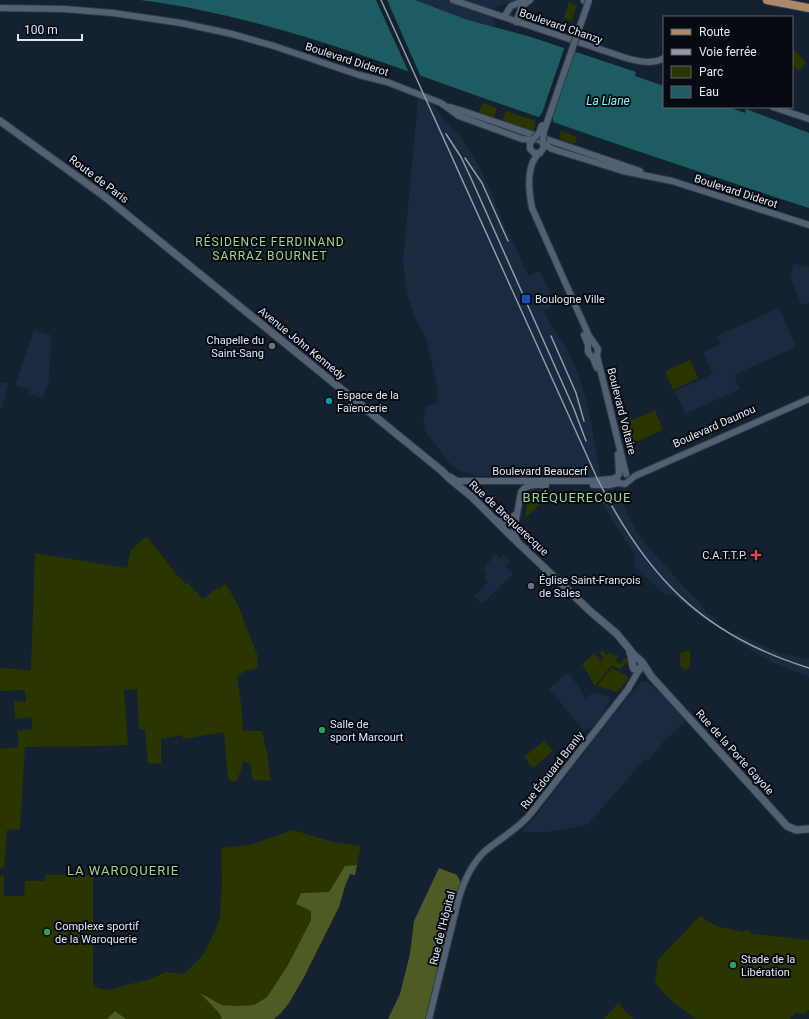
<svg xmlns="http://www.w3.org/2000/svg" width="809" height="1019" font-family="Roboto,sans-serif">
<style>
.built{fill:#1a2b40}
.green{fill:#2a3500}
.forest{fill:#4e5b25}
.water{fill:#1d5d62}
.pier{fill:#142131}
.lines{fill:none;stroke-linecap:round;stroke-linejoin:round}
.tertiary-casing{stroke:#323a48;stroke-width:8}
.secondary-casing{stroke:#323a48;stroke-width:9}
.primary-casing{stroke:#323a48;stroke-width:10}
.tertiary{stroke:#516073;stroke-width:6}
.secondary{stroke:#516073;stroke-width:7}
.primary{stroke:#ad8869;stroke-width:8}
.rail{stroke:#909ba8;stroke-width:1.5}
.tertiary-bridge-casing{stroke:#323a48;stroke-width:8;stroke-linecap:butt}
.tertiary-bridge{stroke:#516073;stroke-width:6}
.transit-dot{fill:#1a4fb4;stroke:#060a11;stroke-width:1.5}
.worship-dot{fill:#6b7280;stroke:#060a11;stroke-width:1.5}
.culture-dot{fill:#0f9aa8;stroke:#060a11;stroke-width:1.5}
.health-dot{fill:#e0444e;stroke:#060a11;stroke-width:1.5}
.leisure-dot{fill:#2e9e5b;stroke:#060a11;stroke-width:1.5}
.labels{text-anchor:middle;stroke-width:4;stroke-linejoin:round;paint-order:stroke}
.street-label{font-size:11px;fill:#dde6f1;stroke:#060a11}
.poi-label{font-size:11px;fill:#dde6f1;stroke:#060a11;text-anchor:start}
.water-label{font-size:12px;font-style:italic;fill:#7af4fd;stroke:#060a11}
.neighbourhood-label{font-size:12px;letter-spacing:1px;fill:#a3d08f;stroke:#060a11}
.quarter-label{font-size:13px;letter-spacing:1px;fill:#a3d08f;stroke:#060a11}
</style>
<rect width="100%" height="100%" fill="#142131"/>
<path class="built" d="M415 0H518L493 8 495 27 468 20Z
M418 100 433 104 438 112 462 139 480 168 492 194 507 233 513 241 528 276 540 271 555 305 544 311 551 326 566 347 578 373 587 403 600 472 607 491 617 493 635 529 645 543 683 586 703 606 705 611 718 621 710 623 693 611 673 594 665 595 634 566 635 555 610 516 589 477 582 479 554 477 479 476 458 470 451 465 425 431 423 422 426 406 437 403 438 391 432 363 426 339 414 316 406 291 403 261Z
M794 263 809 267V303L804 305 800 302 790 275Z
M779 308 796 347 734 375 740 389 685 414 676 394 673 392 713 374 703 352 721 344 717 336Z
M34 330 51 335 49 381 43 398 29 394 30 390 15 385Z
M0 382 9 383 0 412Z
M495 554 500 558 503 554 510 561 505 566 513 574 482 604 474 597 488 582 484 579 487 575 483 570Z
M737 633 766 647 782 654 809 659V677L771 662 729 636Z
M567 673 570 674 586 699 592 693 595 692 610 697 608 705H607L601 718 594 725 584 731 549 689Z
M642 681 648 682 664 697 686 721 663 742 648 761 645 759 587 825 546 832H521L531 822 608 721Z"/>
<path class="green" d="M569 2 577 5 572 21 564 18Z
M795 50 806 63 798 71 792 64V53Z
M483 103 497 108 494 118 479 112Z
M506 111 536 121 533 131 502 120Z
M561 131 577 137 575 144 559 139Z
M690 360 698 378 673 390 665 371Z
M655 410 663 430 625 447 619 426Z
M549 490 551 491 550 497 546 499 525 518 528 497 531 491Z
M147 536 177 575 186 584 188 583 203 599 218 587 219 589 225 584 236 601 257 654 258 668 243 672 237 677 241 704 243 731H262L269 763 268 764 271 781 253 780 250 763 244 761 237 781H231L228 778 224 732 183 739V735L161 739V764L148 763 145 730 139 729 137 689 124 690 128 745 98 746 25 747 20 829 7 830 4 867 0 869V749L19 747 17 731 33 729 31 717 15 719 14 701 26 702 25 690 0 691V668L31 670 35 553 127 568 131 550Z
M602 650 607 655 610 652 615 657 618 655V658L615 660 619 664 627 657 628 661 621 669 611 666 595 686 582 664 594 654 601 661 604 658 600 653Z
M690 650V666L686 670 680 666V653Z
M612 668 629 677 625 683 617 692 597 686Z
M544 741 553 751 533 768 524 757Z
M293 830 333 842 361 846 357 865 345 867 329 892 311 912V920L288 965 267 997 254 1005 238 1006 222 1005 201 994 219 1013 222 1019H126L115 1011 107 1019H0V876L4 874V896H24L25 881H45V875H93V983L97 988 108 990 154 978 165 972 184 974 203 955 216 929 220 917 222 880 221 848 250 845Z
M700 916 716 926 744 932 746 929 754 934 809 940V1010H807V1014L795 1013 790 1019H696L670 1000 655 983 658 960Z
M618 1003 633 1019H604Z"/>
<path class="forest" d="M357 865 355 875 350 874 345 886 339 907 304 977 289 1003 281 1013 274 1019H222L219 1013 200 993 222 1005 238 1006 254 1005 267 997 288 965 311 920V911L296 904 301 893 329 892 345 866Z
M439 868 457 875 461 883C448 928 439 974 426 1019H388L400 994 410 954 414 921Z
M115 1011 126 1019H107Z"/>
<path class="water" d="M140 0H415L468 20 528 36 636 72 635 76 664 86V107H728L745 113 746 109 809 133V208C692 170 574 130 458 89 354 52 250 14 140 0Z"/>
<path class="pier" d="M376 0H387L421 77 409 73Z
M565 46 575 50 553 116V124L538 118 542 113Z"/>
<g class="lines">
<defs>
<path id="tertiary" d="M453 0 623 57C635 61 653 65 664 58
M584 1 585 0
M0 8 64 9 113 13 181 23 232 34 274 46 359 75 387 82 441 103 459 116 522 139 532 140
M504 17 511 6 526 0
M516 22 522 6 530 0
M449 107 463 111 640 171
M773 107 809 119
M544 144 552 149 623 171 672 181 809 225
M540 153H534L530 149V143L534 139 541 140 544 146C543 152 538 153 535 158 526 172 529 193 532 208L589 336 598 349 597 356 626 474
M584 335 588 345V352L593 358 597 368
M618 454 619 474
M451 477 457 481H589L612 479 617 477 619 474
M617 477V481L619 483 625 484 635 476 809 399
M593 485H609L618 483
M496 520C504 523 511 520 517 513
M517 540 515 536 514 531 521 492C527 483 536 485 546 485
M429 1019 458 901C463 883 471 865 484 852 500 838 519 829 532 812L628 689 639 670"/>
<path id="secondary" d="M0 121 104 196 442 471 450 479 472 497 512 537 590 611 617 634 635 656 642 662 651 676 787 826 796 830 809 829
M630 653C633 658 631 664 634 669H640L643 664"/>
<path id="primary" d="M767 0 809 8"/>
</defs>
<use href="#tertiary" class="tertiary-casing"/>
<use href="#secondary" class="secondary-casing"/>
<use href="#primary" class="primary-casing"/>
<use href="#tertiary" class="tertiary"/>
<use href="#secondary" class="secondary"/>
<use href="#primary" class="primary"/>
<path class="rail" d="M381 0 597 478C646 576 702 635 809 668
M446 134 461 157 470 176 574 409 586 441
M465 158 482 183 508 241
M551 336 576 393 584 421"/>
<defs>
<path id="tertiary-bridge" d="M533 139 539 133 542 125
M543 141 544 131 589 0"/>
</defs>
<use href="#tertiary-bridge" class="tertiary-bridge-casing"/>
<use href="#tertiary-bridge" class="tertiary-bridge"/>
</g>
<rect class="transit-dot" x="521" y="294" width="10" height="10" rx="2"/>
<g class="worship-dot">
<circle cx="272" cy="346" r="4"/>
<circle cx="531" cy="586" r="4"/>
</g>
<circle class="culture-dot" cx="329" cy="401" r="4"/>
<path class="health-dot" d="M754 549h4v4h4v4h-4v4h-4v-4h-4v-4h4z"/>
<g class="leisure-dot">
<circle cx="322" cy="730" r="4"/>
<circle cx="47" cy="932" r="4"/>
<circle cx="733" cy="965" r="4"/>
</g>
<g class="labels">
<g class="street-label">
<text transform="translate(561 26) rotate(19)" y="4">Boulevard Chanzy</text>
<text transform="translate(347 59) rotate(18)" y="4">Boulevard Diderot</text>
<text transform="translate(99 179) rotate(37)" y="4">Route de Paris</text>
<text transform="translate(736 191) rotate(18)" y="4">Boulevard Diderot</text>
<text transform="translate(302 343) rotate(39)" y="4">Avenue John Kennedy</text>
<text transform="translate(622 411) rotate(76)" y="4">Boulevard Voltaire</text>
<text transform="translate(714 426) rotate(-24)" y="4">Boulevard Daunou</text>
<text x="540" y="475">Boulevard Beaucerf</text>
<text transform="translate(509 518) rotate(43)" y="4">Rue de Brequerecque</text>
<text transform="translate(735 752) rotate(48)" y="4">Rue de la Porte Gayole</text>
<text transform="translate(552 770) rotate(-52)" y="4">Rue Édouard Branly</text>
<text transform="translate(442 928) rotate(-76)" y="4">Rue de l'Hôpital</text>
</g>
<g class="poi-label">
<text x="535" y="303">Boulogne Ville</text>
<text x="264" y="344" text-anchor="end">Chapelle du<tspan x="264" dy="13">Saint-Sang</tspan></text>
<text x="337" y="399">Espace de la<tspan x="337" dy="13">Faïencerie</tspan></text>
<text x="747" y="559" text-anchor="end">C.A.T.T.P.</text>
<text x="539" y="584">Église Saint-François<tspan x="539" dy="13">de Sales</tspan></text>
<text x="330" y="728">Salle de<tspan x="330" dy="13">sport Marcourt</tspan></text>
<text x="55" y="930">Complexe sportif<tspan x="55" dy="13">de la Waroquerie</tspan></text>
<text x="741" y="963">Stade de la<tspan x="741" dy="13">Libération</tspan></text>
</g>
<g class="water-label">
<text x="608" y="105">La Liane</text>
</g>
<g class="neighbourhood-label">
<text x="270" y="246">RÉSIDENCE FERDINAND<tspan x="270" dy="14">SARRAZ BOURNET</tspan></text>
</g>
<g class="quarter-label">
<text x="577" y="502">BRÉQUERECQUE</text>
<text x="123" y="875">LA WAROQUERIE</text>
</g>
</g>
<rect x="663" y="16" width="130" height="92" fill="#060a11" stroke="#5c626b"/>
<rect x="671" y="29" width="20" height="6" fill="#ad8869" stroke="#5c626b"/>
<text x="699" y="36" font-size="12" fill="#dde6f1">Route</text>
<rect x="671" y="49" width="20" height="6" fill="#909ba8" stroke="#5c626b"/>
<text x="699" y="56" font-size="12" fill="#dde6f1">Voie ferrée</text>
<rect x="671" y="66" width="20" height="12" fill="#2a3500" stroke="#5c626b"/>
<text x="699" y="76" font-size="12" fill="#dde6f1">Parc</text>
<rect x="671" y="86" width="20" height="12" fill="#1d5d62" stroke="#5c626b"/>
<text x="699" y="96" font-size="12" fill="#dde6f1">Eau</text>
<path d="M18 34v6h64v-6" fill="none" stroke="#dde6f1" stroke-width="2"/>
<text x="24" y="34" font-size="12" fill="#dde6f1" stroke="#060a11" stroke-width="3" paint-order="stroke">100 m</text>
</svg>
